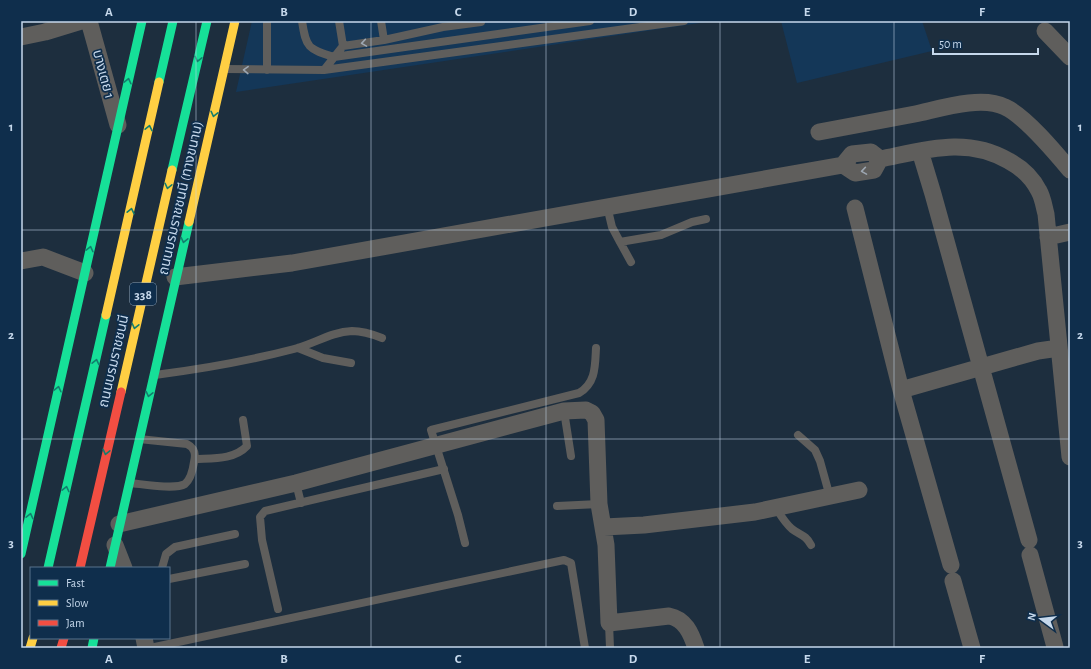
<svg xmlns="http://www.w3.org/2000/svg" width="1091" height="669" font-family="'Alegreya Sans','Noto Sans Thai',sans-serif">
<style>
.built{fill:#143758}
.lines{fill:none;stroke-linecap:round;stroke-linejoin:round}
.lane{stroke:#5f5e5c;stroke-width:8}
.street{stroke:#5f5e5c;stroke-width:17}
.fast{stroke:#16e098;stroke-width:9}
.slow{stroke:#ffcf43;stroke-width:9}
.jam{stroke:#f24e42;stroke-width:9}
.oneway{stroke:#9da7b2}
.oneway2{stroke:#127e6e}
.grid{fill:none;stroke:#c6d8eb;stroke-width:1;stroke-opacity:0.55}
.labels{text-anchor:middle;stroke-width:3.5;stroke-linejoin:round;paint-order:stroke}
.shield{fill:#0f2e4c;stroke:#8fa5bb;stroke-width:1}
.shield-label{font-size:13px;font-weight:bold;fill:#c6d8eb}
.street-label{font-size:14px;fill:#c6d8eb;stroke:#0f2e4c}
.neatline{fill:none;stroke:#c6d8eb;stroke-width:1.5}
.grid-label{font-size:13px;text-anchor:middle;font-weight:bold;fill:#c6d8eb}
</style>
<rect width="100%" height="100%" fill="#1d2e3e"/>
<path class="built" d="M252 21H713L236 92Z
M781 21H922L932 51 797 83Z"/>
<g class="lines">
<path class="lane" d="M267 21V70
M302 21C306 48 308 49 334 57L590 21
M339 21 343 46
M384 40 443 27 481 22
M224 69 324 70 343 46 384 40 381 21
M324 70 684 21
M607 206 612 227 620 242 661 235 692 222 706 219
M620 242 631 262
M298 348 323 358 351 363
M155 375C202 369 248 361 294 349 314 344 331 332 352 331 363 331 372 334 382 338
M564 411 571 456
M798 435 815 450 820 461 830 497
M195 459C212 458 234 460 247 446L243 420
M130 483C142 484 175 490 185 484 191 479 193 469 194 462 196 454 195 448 187 444L139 439
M296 483 301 503
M557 506 599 504
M776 508C781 516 785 523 792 529 800 535 806 535 811 545
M465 543 458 515 431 430 579 393C596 383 595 366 596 348
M162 568 166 554 175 547 235 534
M169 579 245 564
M278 609 262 540 260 517 265 511 444 469
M609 623 610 648
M150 648 564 560 571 563 585 648"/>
<path class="street" d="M89 21 118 125
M1045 31 1070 57
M21 37 45 32 81 21
M819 132C851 126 883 120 915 114 939 109 981 95 1005 107 1025 116 1055 152 1070 170
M920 151 933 194 1029 540
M843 165 855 173 874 170 880 159
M855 208 901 390 951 565
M1048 237 1070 232
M21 261 43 257 85 273
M175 277 292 263 843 165 852 154 871 152 880 159C925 150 967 136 1009 161 1022 168 1032 177 1039 191 1043 198 1044 207 1046 214L1070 457
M901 390 1038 351 1059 348
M119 524 296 483 564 411 586 410 592 413 596 420 599 504 606 545 609 623 669 616C685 619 691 633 696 648
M604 527 644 525 755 512 859 490
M115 545 124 568
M1030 555 1055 647
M953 581 972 648
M144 638 146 648"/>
<path class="fast" d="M159 82 173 21
M172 170 207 21
M21 554 142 21
M48 568 106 315
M110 568 189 222
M92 648 94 638"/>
<path class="slow" d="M189 222 235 21
M106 315 159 82
M121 392 172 170
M30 648 33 638"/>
<path class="jam" d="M80 568 121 392
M61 648 64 638"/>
</g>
<defs><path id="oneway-chevron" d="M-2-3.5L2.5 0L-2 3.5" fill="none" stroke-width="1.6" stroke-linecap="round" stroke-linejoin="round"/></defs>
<g class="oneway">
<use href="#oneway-chevron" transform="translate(364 43) rotate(171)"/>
<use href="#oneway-chevron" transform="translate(246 70) rotate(-178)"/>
<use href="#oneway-chevron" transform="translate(864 171) rotate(171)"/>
</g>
<g class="oneway2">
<use href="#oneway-chevron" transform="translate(198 59) rotate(103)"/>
<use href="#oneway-chevron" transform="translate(128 81) rotate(-77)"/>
<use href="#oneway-chevron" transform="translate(214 114) rotate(103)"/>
<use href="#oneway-chevron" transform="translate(149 128) rotate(-78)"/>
<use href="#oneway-chevron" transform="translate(168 186) rotate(103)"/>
<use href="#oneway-chevron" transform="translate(131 211) rotate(-78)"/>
<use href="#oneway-chevron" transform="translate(184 240) rotate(103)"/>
<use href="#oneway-chevron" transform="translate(90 249) rotate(-77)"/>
<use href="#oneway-chevron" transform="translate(135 326) rotate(103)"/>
<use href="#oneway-chevron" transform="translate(96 362) rotate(-77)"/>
<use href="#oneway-chevron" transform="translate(58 389) rotate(-77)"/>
<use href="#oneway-chevron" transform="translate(149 394) rotate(103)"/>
<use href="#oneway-chevron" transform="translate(106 452) rotate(103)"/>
<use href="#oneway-chevron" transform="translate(66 489) rotate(-77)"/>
<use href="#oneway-chevron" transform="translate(30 516) rotate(-77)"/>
</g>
<path class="grid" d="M196 21V648M371 21V648M546 21V648M720 21V648M894 21V648M21 230H1070M21 439H1070"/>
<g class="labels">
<rect class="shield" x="130" y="283" width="26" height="22" rx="3"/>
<g class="shield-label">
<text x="143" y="299">338</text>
</g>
<g class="street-label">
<text transform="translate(104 74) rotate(75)" y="5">บางเตย 1</text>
<text transform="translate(180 198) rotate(-77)" y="5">ถนนบรมราชชนนี (ทางขนาน)</text>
<text transform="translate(113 361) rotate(-77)" y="5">ถนนบรมราชชนนี</text>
</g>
</g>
<rect width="1091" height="669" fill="none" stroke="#0f2e4c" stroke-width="44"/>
<rect x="30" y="567" width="140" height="72" fill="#0f2e4c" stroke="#58728c"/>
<rect x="38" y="580" width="20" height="6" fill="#16e098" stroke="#58728c"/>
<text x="66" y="587" font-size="12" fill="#c6d8eb">Fast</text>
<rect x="38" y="600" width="20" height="6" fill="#ffcf43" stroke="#58728c"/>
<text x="66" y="607" font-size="12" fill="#c6d8eb">Slow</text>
<rect x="38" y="620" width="20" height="6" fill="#f24e42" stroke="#58728c"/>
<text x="66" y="627" font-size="12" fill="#c6d8eb">Jam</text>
<g transform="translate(1041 619) rotate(285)" stroke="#0f2e4c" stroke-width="3" paint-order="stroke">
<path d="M0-3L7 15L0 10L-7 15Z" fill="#c6d8eb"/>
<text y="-6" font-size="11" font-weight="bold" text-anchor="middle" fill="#c6d8eb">N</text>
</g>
<path d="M933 48v6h105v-6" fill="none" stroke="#c6d8eb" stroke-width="2"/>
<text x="939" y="48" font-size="12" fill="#c6d8eb" stroke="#0f2e4c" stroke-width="3" paint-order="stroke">50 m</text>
<rect x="22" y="22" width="1047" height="625" class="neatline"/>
<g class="grid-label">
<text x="109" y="16">A</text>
<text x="284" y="16">B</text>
<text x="458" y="16">C</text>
<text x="633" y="16">D</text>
<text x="807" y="16">E</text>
<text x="982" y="16">F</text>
<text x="11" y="131">1</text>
<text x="1080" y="131">1</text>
<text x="11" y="339">2</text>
<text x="1080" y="339">2</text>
<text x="11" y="547">3</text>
<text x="1080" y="547">3</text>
<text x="109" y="663">A</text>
<text x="284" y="663">B</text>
<text x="458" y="663">C</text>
<text x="633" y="663">D</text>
<text x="807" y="663">E</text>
<text x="982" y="663">F</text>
</g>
</svg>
